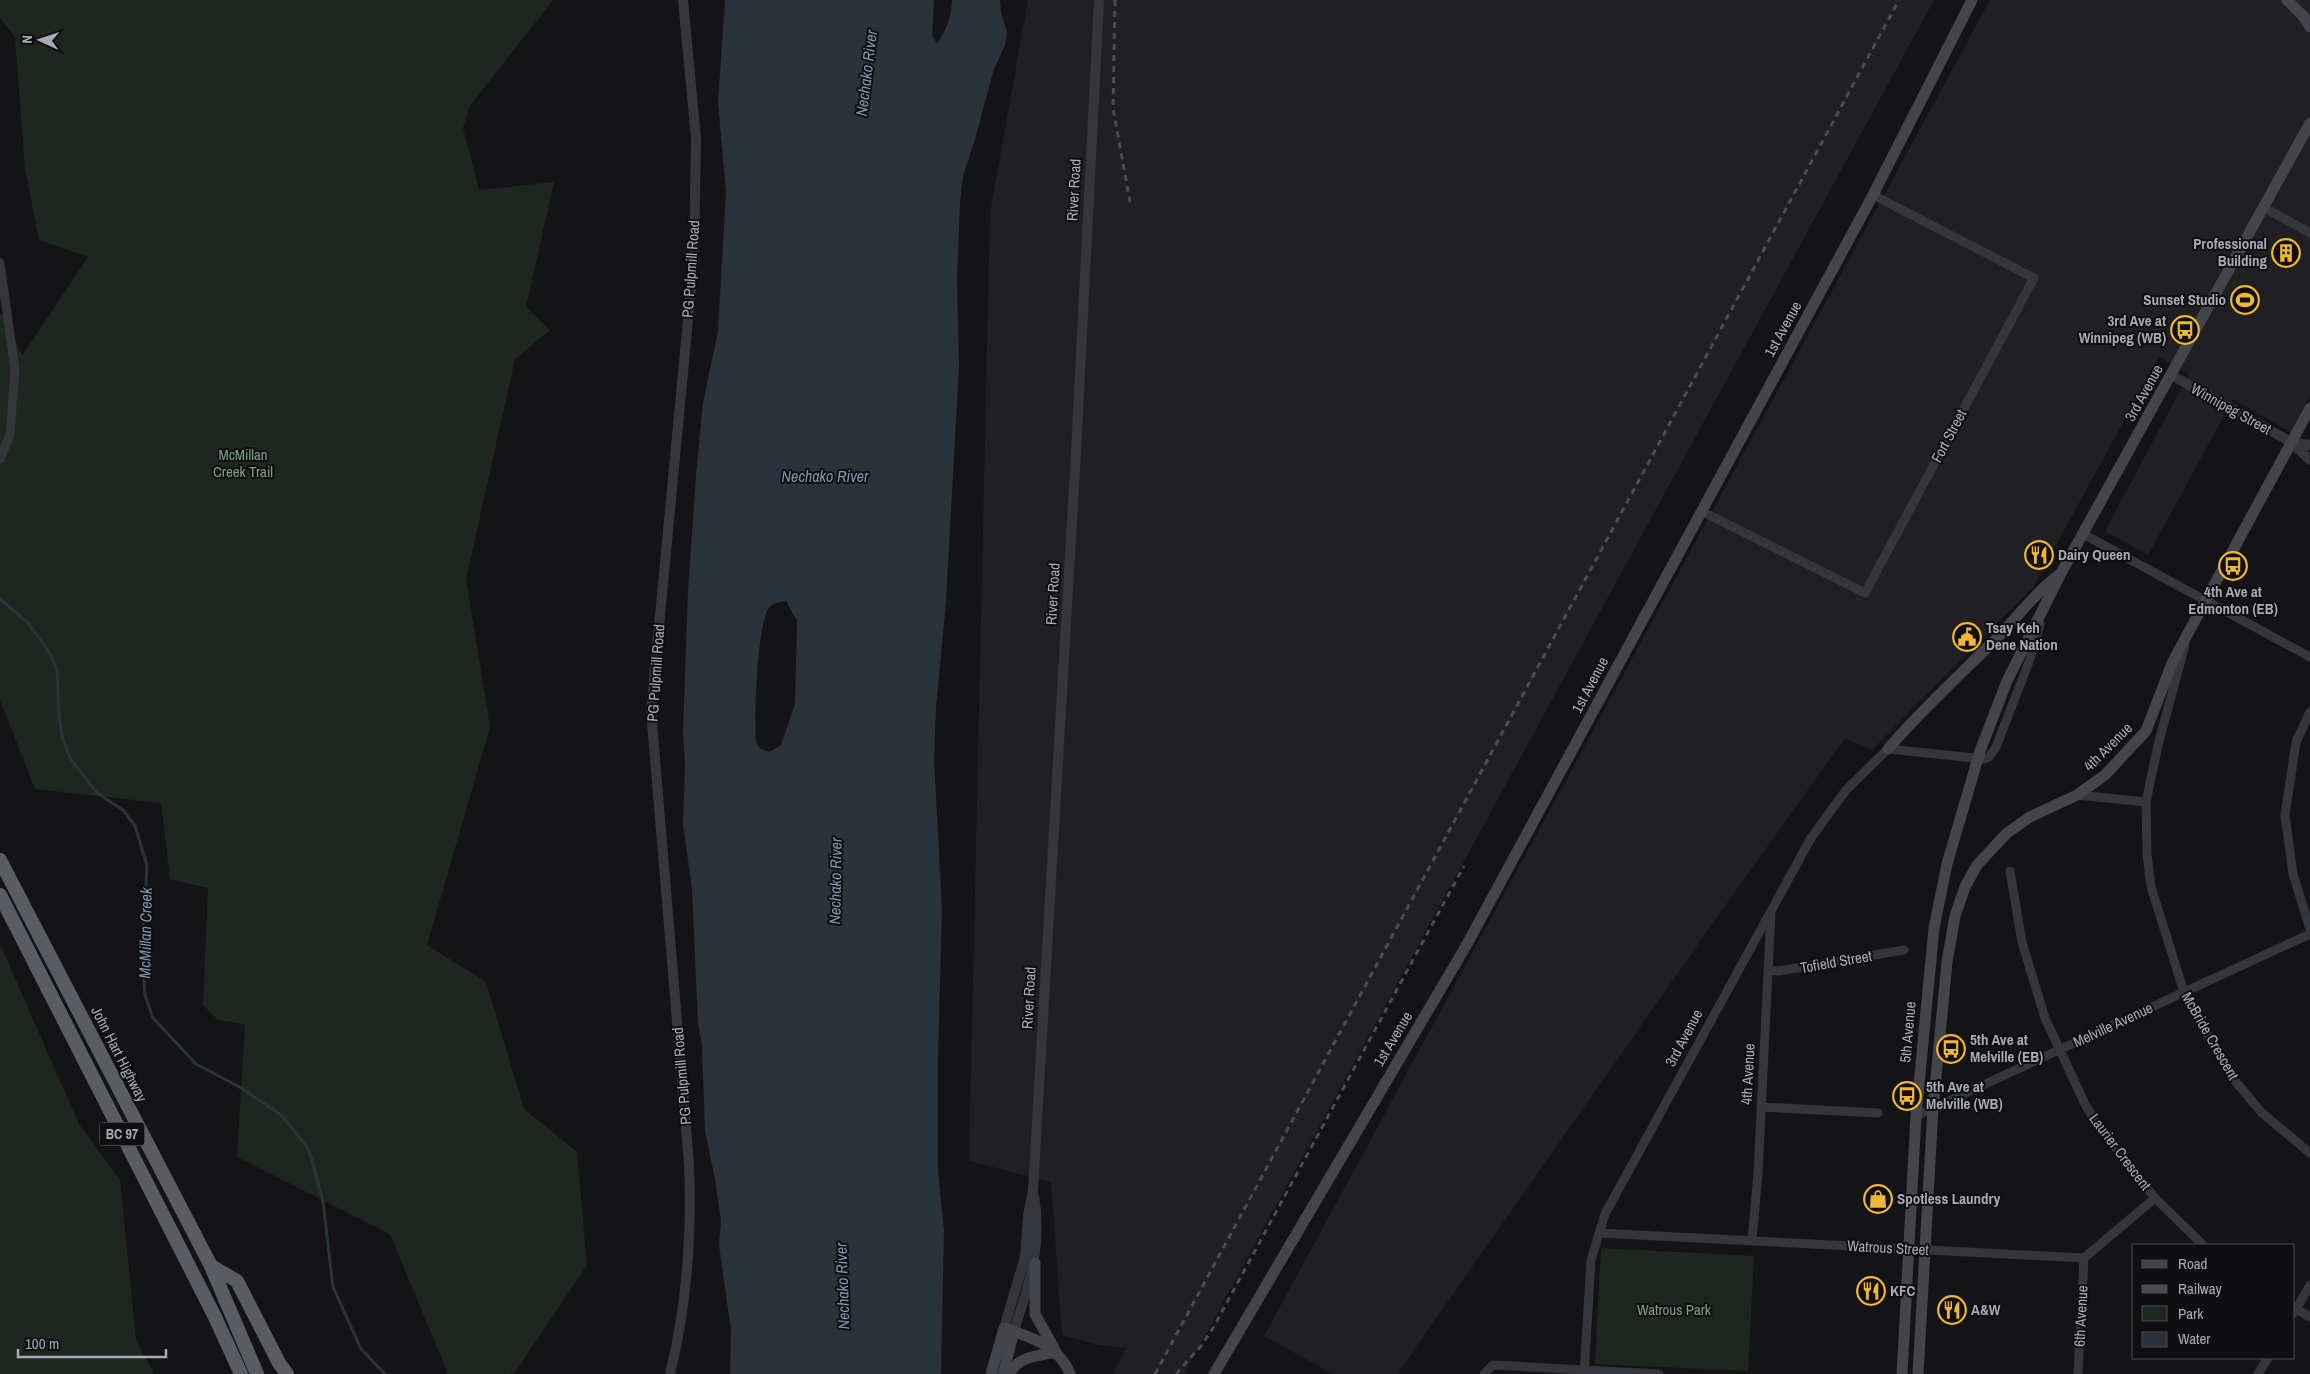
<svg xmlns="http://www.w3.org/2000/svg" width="2310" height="1374" font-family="'Archivo Narrow',sans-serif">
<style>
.built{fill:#202023}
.green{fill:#1e2620}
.water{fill:#2b333a;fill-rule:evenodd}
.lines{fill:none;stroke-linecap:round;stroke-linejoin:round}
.stream{stroke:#2b333a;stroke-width:3}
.minor{stroke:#35363b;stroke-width:9}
.tertiary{stroke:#35363b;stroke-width:10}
.secondary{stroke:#43454b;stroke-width:11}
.trunk{stroke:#595c63;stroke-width:14}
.rail{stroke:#4a4c52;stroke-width:3;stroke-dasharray:6 5;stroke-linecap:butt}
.labels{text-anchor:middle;stroke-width:4;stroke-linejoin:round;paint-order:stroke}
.shield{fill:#0f0f11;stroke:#797c84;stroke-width:1}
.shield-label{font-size:14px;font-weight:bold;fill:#a6abb6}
.street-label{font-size:15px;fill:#a6abb6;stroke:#0f0f11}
.poi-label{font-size:15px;font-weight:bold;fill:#a6abb6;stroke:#0f0f11;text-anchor:start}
.park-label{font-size:15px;fill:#7da181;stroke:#0f0f11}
.water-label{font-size:16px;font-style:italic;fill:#7d97b1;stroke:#0f0f11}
</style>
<rect width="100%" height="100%" fill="#141416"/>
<path class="built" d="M1028 0H1934L1184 1374H1113L1126 1348 1099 1345 1062 1335 1051 1182 969 1161 990 213Z
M1990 0H2310V396L2291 432 2233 399 2148 555 2105 531 2189 374 2159 357 2033 587 1872 750 1845 738 1717 917 1397 1374H1333L1264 1336Z"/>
<path class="green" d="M0 0H553L469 107 463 128 479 190 554 182 526 307 550 330 515 359 466 579 490 727 427 945 486 982 524 1109 577 1152 587 1265 515 1372 510 1374H448L390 1234 237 1157 245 1024 218 1020 203 1005 208 888 170 879 161 803 35 789 0 700V313L4 316 22 356 88 257 39 240 25 168 15 37 0 18Z
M0 944 79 1124 120 1180 136 1340 154 1374H0Z
M1601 1248 1754 1256 1748 1371 1595 1364Z"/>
<path class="water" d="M725 0H934L932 35 937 44C947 29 951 18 952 0H1000L1001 13 1007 32 1005 45 994 69 975 139 963 176 960 202 957 281 959 367 946 601 936 707 934 759 942 909 938 1056V1171L944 1231 941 1374H730L731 1330 719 1245 721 1220 715 1179 705 1131 702 1045 698 1023 692 889 683 824 685 766 683 732 688 591 696 476 703 403 718 331 726 191 718 103ZM786 601 797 621 795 704 781 745 770 752 760 749 756 742C754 719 757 624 769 608 774 602 779 602 786 601Z"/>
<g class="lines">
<path class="stream" d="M0 599 28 623 48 650 57 670 59 715 62 737 70 758 97 793 123 810 135 826 147 866 142 953 145 995 153 1018 196 1064 238 1086 280 1114 306 1145 312 1160 323 1202 333 1287 361 1349 385 1374"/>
<path class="minor" d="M2263 207 2310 233
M0 263 15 370 10 435 0 459
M1701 511 1865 593 2034 278 1873 195
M2083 534 2310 657
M2185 645 2158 745 2146 802 2147 854 2151 887 2184 992 2231 1076 2261 1112 2310 1153
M2310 712 2296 742 2285 815 2293 874 2310 929
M2077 795 2146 802
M2010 871 2022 942 2045 1018 2085 1104 2096 1123 2155 1198 2203 1245
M1769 970 1779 971 1904 950
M1761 1107 1878 1113
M1916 1116 2310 934
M1599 1233 2084 1258 2155 1198
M1752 1241 1758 1173 1771 912
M2294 1308 2310 1317
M2294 1313 2310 1285
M1484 1374 1493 1365 1659 1374
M1584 1374 1591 1260 1605 1214 1811 838 1846 790 1888 749 1984 759 1989 757 1996 747 2030 659 2040 624
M2078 1374 2084 1258
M2258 1374 2268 1358"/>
<path class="tertiary" d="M2171 375 2291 442 2310 460
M2291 442 2310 445
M1004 1328 1025 1257 1028 1215 1033 1190 1076 452 1099 0
M1014 1331C1029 1283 1043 1247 1034 1196
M670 1374C687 1305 692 1235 689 1164L651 711 694 256 696 138 683 0"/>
<path class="secondary" d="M2287 0 2304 17 2310 27
M1888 749C1922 709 1961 674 1998 637 2019 615 2036 592 2060 574
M1035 1263V1314L1054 1348
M991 1374 1004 1328C1030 1337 1059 1345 1070 1374
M1003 1374 1014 1331
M1010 1374C1017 1356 1039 1356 1056 1352
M1214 1374 1466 946 1873 195 1972 0
M1902 1374 1916 1116 1934 928 1947 864 1980 751 2007 681 2061 573 2310 123
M1918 1374 1933 1108 1947 962 1955 916 1965 887 1977 865 2007 833 2030 817 2077 795 2105 775 2146 731 2173 661 2310 408"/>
<path class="trunk" d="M0 860 211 1266 257 1374
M0 895 215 1317 241 1374
M211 1266 237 1281 279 1363 287 1374"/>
<path class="rail" d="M1115 0 1113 108 1130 202
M1155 1374 1899 0
M1176 1374 1201 1346 1213 1328 1464 866"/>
</g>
<defs>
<symbol id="building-ring" viewBox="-11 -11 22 22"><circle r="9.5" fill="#0f0f11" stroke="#f0b732" stroke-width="1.5"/><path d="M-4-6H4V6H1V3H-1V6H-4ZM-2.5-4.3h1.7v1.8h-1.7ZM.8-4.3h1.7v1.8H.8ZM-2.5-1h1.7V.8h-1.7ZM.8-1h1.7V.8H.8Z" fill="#f0b732"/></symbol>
<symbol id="stadium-ring" viewBox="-11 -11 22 22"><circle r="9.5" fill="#0f0f11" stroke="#f0b732" stroke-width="1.5"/><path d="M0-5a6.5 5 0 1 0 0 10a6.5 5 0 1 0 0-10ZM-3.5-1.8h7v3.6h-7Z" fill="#f0b732"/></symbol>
<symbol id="bus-ring" viewBox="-11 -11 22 22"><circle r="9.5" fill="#0f0f11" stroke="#f0b732" stroke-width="1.5"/><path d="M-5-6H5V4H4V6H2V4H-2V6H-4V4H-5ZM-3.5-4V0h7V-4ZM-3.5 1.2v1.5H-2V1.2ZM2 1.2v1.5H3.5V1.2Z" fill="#f0b732"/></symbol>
<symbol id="restaurant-ring" viewBox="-11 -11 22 22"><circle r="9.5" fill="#0f0f11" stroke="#f0b732" stroke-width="1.5"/><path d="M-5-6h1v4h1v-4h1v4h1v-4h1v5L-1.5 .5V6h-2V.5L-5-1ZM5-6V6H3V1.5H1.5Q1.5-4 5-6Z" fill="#f0b732"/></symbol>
<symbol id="civic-ring" viewBox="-11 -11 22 22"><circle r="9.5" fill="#0f0f11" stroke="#f0b732" stroke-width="1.5"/><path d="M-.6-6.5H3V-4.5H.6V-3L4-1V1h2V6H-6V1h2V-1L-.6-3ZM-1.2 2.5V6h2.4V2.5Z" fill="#f0b732"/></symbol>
<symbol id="shop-ring" viewBox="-11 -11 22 22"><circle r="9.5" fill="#0f0f11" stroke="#f0b732" stroke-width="1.5"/><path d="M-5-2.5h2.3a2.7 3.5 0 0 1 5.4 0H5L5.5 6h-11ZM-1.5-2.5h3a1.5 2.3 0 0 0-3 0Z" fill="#f0b732"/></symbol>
</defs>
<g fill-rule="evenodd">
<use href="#building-ring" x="2270" y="237" width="32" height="32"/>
<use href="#stadium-ring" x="2229" y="284" width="32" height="32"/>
<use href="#bus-ring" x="2169" y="314" width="32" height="32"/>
<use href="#restaurant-ring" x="2023" y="539" width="32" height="32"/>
<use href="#bus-ring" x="2217" y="550" width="32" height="32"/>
<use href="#civic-ring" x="1951" y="621" width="32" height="32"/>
<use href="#bus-ring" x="1935" y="1033" width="32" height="32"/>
<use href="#bus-ring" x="1891" y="1080" width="32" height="32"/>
<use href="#shop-ring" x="1862" y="1183" width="32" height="32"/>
<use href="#restaurant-ring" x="1855" y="1275" width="32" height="32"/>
<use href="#restaurant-ring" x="1936" y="1294" width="32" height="32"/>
</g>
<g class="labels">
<rect class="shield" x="99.5" y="1122.5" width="45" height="23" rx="4"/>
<g class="shield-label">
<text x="122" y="1139">BC 97</text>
</g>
<g class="street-label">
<text transform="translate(1074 190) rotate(-87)" y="5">River Road</text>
<text transform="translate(691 269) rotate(-86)" y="5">PG Pulpmill Road</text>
<text transform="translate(1783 329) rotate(-61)" y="5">1st Avenue</text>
<text transform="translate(2144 393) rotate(-61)" y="5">3rd Avenue</text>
<text transform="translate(2231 409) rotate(29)" y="5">Winnipeg Street</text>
<text transform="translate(1949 436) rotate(-62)" y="5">Fort Street</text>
<text transform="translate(1053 594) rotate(-87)" y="5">River Road</text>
<text transform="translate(656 673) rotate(-86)" y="5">PG Pulpmill Road</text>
<text transform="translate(1590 685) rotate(-62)" y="5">1st Avenue</text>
<text transform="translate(2108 747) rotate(-45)" y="5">4th Avenue</text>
<text transform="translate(1836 962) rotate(-10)" y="5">Tofield Street</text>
<text transform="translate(1029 998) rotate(-87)" y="5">River Road</text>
<text transform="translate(2113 1025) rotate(-25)" y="5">Melville Avenue</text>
<text transform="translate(1908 1032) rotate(-85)" y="5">5th Avenue</text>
<text transform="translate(2210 1036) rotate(60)" y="5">McBride Crescent</text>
<text transform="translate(1684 1038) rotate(-62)" y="5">3rd Avenue</text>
<text transform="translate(1393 1039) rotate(-59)" y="5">1st Avenue</text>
<text transform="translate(119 1054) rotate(63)" y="5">John Hart Highway</text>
<text transform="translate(1748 1074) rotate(-87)" y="5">4th Avenue</text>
<text transform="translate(682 1076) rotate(-95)" y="5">PG Pulpmill Road</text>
<text transform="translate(2120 1152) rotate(53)" y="5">Laurier Crescent</text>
<text transform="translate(1888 1248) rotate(3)" y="5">Watrous Street</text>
<text transform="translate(2081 1316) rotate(-87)" y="5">6th Avenue</text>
</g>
<g class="poi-label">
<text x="2267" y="249" text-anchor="end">Professional<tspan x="2267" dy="17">Building</tspan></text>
<text x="2226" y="305" text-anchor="end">Sunset Studio</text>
<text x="2166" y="326" text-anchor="end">3rd Ave at<tspan x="2166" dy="17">Winnipeg (WB)</tspan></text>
<text x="2058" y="560">Dairy Queen</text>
<text x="2233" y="597" text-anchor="middle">4th Ave at<tspan x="2233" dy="17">Edmonton (EB)</tspan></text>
<text x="1986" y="633">Tsay Keh<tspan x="1986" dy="17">Dene Nation</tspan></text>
<text x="1970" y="1045">5th Ave at<tspan x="1970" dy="17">Melville (EB)</tspan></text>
<text x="1926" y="1092">5th Ave at<tspan x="1926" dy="17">Melville (WB)</tspan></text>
<text x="1897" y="1204">Spotless Laundry</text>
<text x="1890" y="1296">KFC</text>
<text x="1971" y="1315">A&amp;W</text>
</g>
<g class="park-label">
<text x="243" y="460">McMillan<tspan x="243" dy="17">Creek Trail</tspan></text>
<text x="1674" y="1315">Watrous Park</text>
</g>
<g class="water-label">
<text transform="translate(866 73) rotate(-83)" y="6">Nechako River</text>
<text x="825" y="482">Nechako River</text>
<text transform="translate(835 881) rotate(-89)" y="6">Nechako River</text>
<text transform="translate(145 933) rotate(-89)" y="6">McMillan Creek</text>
<text transform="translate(842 1286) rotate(-92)" y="6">Nechako River</text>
</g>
</g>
<rect x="2132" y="1244" width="162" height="115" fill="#0f0f11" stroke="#4b4d53"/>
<rect x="2142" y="1260" width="25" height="8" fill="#43454b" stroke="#4b4d53"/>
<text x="2178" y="1269" font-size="15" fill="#a6abb6">Road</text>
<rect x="2142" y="1285" width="25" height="8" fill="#4a4c52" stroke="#4b4d53"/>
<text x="2178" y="1294" font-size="15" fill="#a6abb6">Railway</text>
<rect x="2142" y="1306" width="25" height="15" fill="#1e2620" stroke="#4b4d53"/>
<text x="2178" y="1319" font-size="15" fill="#a6abb6">Park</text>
<rect x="2142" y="1332" width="25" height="15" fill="#2b333a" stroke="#4b4d53"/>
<text x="2178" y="1344" font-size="15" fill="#a6abb6">Water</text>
<g transform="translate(40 40) rotate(273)" stroke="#0f0f11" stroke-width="4" paint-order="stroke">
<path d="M0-4L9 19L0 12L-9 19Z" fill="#a6abb6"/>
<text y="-8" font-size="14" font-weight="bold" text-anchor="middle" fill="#a6abb6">N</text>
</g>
<path d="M18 1349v8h148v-8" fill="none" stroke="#a6abb6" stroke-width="2.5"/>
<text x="25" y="1349" font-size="15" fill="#a6abb6" stroke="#0f0f11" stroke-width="4" paint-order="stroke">100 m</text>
</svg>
